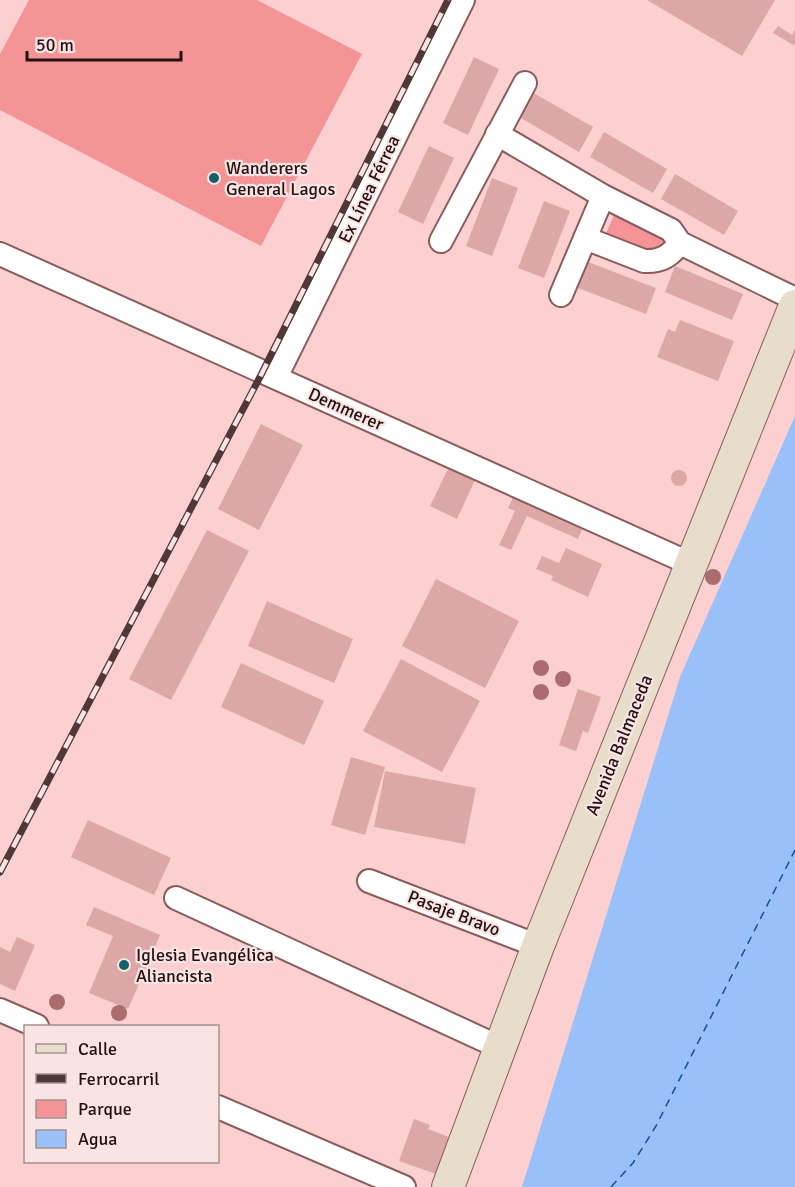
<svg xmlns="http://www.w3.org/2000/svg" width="795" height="1187" font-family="Signika,sans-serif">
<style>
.green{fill:#f59497}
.water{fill:#9ac0f9}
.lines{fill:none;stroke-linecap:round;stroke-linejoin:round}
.ferry{stroke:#134ea0;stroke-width:1.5;stroke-dasharray:8 6;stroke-linecap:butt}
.building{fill:#dba7a7}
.minor-casing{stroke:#8b5c5d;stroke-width:26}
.secondary-casing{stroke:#8b5c5d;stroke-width:34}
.minor{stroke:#fff;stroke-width:22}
.secondary{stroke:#e8dcca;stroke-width:32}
.rail-casing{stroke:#503839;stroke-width:7}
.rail{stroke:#fae4e3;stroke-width:4.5;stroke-dasharray:14;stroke-linecap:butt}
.tree{fill:#ab6c71}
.poi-dot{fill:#136366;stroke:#fae4e3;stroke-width:2}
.labels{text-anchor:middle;stroke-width:4.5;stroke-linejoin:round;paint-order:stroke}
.poi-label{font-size:18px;fill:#241112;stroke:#fae4e3;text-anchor:start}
.street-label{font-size:18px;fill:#241112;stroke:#fae4e3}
</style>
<rect width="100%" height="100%" fill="#fcd0d0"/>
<path class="green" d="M29 0H257L362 54 261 246 0 110V54Z
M615 213 663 235 666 249 656 257 604 238Z"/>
<path class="water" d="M795 416V1187H522L680 677Z"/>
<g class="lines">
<path class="ferry" d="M611 1187 633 1163 656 1126 795 850"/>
</g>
<path class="building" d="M647 0H775L742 56Z
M778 26 792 35 795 29V46L773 33Z
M474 57 499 69 468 135 443 123Z
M530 91 593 127 579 152 516 115Z
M604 132 667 169 653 193 590 157Z
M429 146 454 158 423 224 398 212Z
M675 174 738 211 724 235 661 199Z
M492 178 518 188 492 256 466 246Z
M544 201 570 211 544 278 518 268Z
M588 262 656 288 646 314 578 288Z
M675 266 743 294 732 320 665 292Z
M680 320 734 341 718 381 657 357 668 329 675 332Z
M261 424 303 445 259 530 218 509Z
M449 467 475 480 457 519 430 506Z
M671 478a8 8 0 1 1 16 0a8 8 0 1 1-16 0Z
M516 491 585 522 578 539 527 516 511 550 499 545 515 511 508 508Z
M207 530 249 551 171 700 129 679Z
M566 548 602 564 588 597 551 580 553 576 536 569 542 556 559 563Z
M436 579 519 621 485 688 402 646Z
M267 601 353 639 334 683 248 646Z
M401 659 480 701 442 772 363 731Z
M241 663 324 701 304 745 221 707Z
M578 689 601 697 588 733 583 731 576 751 559 745Z
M351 757 385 767 365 835 331 825Z
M385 771 476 788 465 844 374 827Z
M88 820 171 858 154 895 71 857Z
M94 907 160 935 128 1009 89 993 113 936 86 925Z
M17 937 35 945 15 991 0 984V947L10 952Z
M414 1119 430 1125 428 1129 449 1137 436 1174 399 1161Z"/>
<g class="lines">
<defs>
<path id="minor" d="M497 134 603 196 671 230 680 243 795 299
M585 238 644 261C661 262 670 256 680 243
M441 241 525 83
M0 254 691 564
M561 295 603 196
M276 377 463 0
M369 881 538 946
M176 898 499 1047
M0 1010 37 1026
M218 1107 404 1187"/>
<path id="secondary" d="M448 1187 538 946 795 306"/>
</defs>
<use href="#minor" class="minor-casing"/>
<use href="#secondary" class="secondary-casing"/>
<use href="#minor" class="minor"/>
<use href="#secondary" class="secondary"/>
<defs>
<path id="rail" d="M0 872 262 373 448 0"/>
</defs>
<use href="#rail" class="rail-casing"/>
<use href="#rail" class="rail"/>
</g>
<g class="tree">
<circle cx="713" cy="577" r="8"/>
<circle cx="541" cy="668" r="8"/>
<circle cx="563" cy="679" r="8"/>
<circle cx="541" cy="692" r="8"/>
<circle cx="57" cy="1002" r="8"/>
<circle cx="119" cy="1013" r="8"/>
</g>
<g class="poi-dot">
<circle cx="214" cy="178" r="6"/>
<circle cx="124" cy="965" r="6"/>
</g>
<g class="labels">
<g class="poi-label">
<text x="226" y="174">Wanderers<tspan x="226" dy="21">General Lagos</tspan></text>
<text x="136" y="961">Iglesia Evangélica<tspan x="136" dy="21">Aliancista</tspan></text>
</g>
<g class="street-label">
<text transform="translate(369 189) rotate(-64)" y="6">Ex Línea Férrea</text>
<text transform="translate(346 409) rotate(24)" y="6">Demmerer</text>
<text transform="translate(619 745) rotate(-68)" y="6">Avenida Balmaceda</text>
<text transform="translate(454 913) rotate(21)" y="6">Pasaje Bravo</text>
</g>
</g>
<rect x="24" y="1025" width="195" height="138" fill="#fae4e3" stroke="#a4908f" stroke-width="1.5"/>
<rect x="36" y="1044" width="30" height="9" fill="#e8dcca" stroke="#a4908f" stroke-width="1.5"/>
<text x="78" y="1055" font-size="18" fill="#241112">Calle</text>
<rect x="36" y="1074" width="30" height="9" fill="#503839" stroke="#a4908f" stroke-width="1.5"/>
<text x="78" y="1085" font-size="18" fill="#241112">Ferrocarril</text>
<rect x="36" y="1100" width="30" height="18" fill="#f59497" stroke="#a4908f" stroke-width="1.5"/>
<text x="78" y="1115" font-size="18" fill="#241112">Parque</text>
<rect x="36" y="1130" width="30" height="18" fill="#9ac0f9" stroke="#a4908f" stroke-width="1.5"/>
<text x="78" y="1145" font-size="18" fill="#241112">Agua</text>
<path d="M27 51v9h154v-9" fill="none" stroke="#241112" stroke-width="3"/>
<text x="36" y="51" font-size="18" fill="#241112" stroke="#fae4e3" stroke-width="4.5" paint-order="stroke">50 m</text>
</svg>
